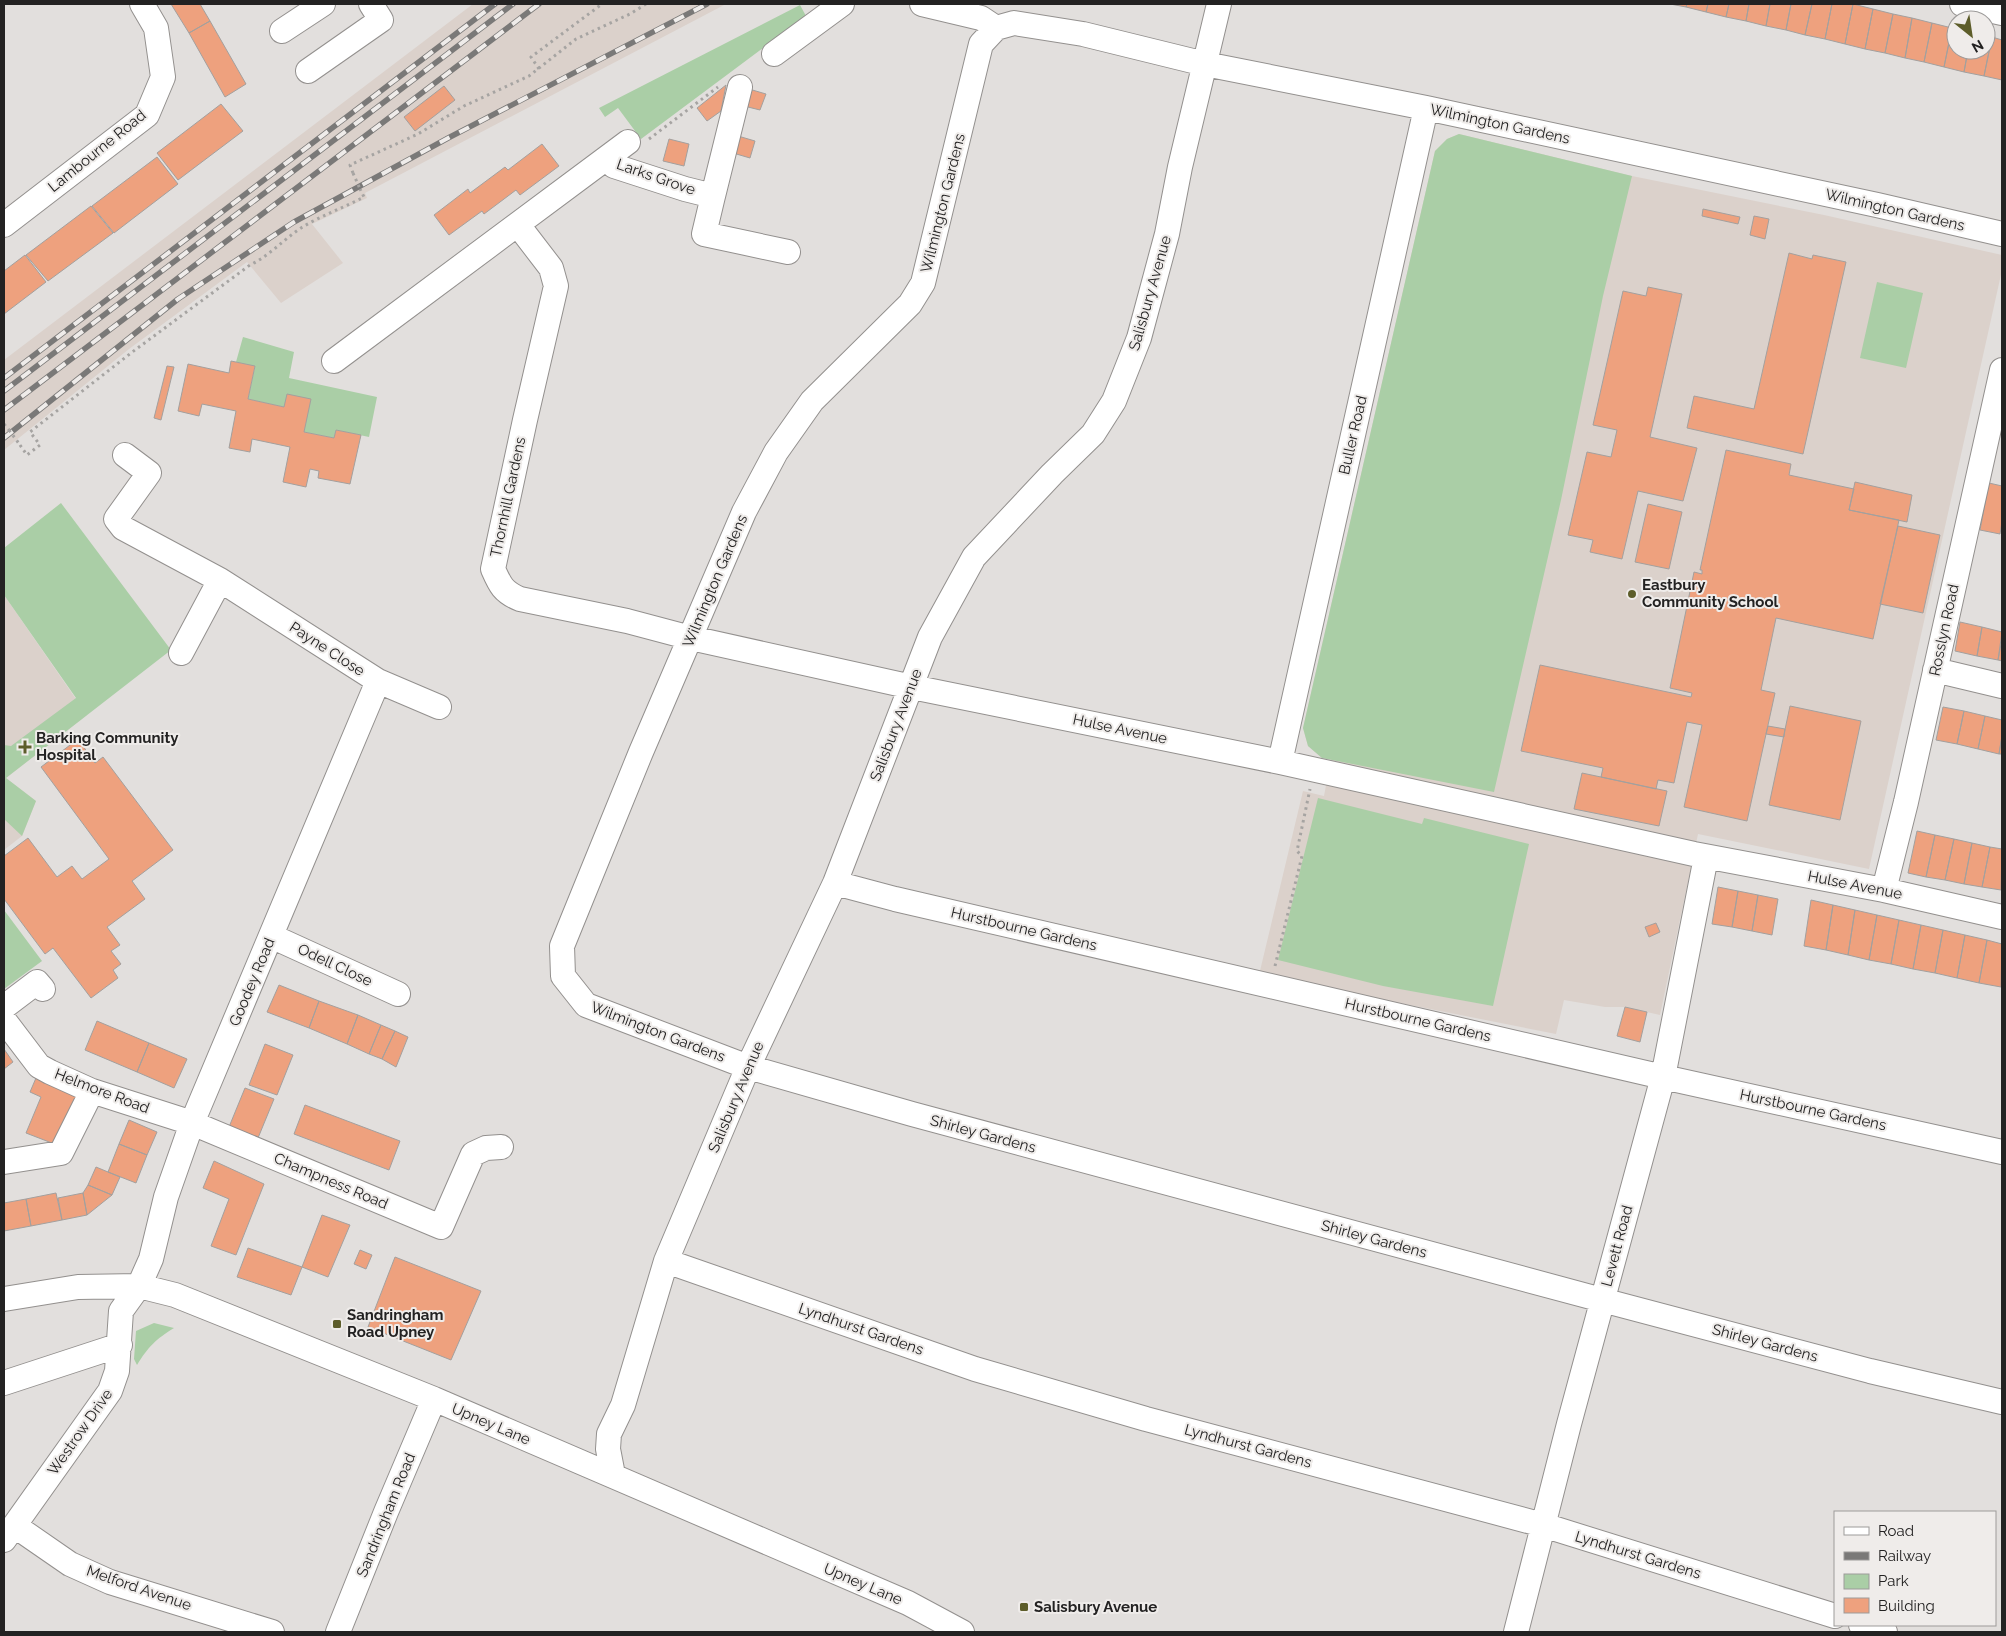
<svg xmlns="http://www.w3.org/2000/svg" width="2006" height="1636" font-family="Raleway,sans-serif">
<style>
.built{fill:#dbd1cb}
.green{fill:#aacea6}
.building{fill:#eea17e;stroke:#a3a09e}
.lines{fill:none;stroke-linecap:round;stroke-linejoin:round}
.minor-casing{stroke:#93908e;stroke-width:26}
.path{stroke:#a6a4a2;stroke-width:3;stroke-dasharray:2.5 4;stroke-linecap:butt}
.minor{stroke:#fff;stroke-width:24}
.rail-casing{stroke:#7a7978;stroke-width:5.5}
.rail{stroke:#efecea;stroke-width:4;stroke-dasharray:11;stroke-linecap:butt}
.path-bridge{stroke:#a6a4a2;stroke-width:3;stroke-dasharray:2.5 4;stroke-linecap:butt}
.poi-dot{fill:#5d5d2a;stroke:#efecea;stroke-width:2}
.labels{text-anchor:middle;stroke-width:4;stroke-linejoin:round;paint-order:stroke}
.street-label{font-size:15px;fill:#232222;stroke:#efecea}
.poi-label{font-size:15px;font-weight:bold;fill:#232222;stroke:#efecea;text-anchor:start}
</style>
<rect width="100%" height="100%" fill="#e2dfdd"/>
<path class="built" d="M473 4H726L365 193 367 198 312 224 343 263 281 303 247 262 129 349 4 450V360Z
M1459 134 1632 176 1824 215 2002 255V270L1869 869 1698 834 1660 1015 1625 1007H1605L1564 1000 1556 1034 1259 975 1303 791 1324 796 1331 759 1322 758 1308 746 1303 728 1435 151 1447 139Z
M4 595 87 715 6 778 36 801 22 836 4 850Z"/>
<path class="green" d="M800 5 806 16 641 139 618 108 605 117 599 108Z
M1459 134 1632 176 1603 296 1561 500 1494 792 1322 758 1308 746 1303 728 1435 151 1447 139Z
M1877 282 1923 293 1906 368 1860 358Z
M243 337 294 352 289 378 377 397 369 437 336 430 334 438 304 432 284 407 248 399 255 367 236 362Z
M61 503 171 650 6 778 36 801 22 836 4 819V745L11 746 76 698 4 595V548Z
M1318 798 1422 824 1424 818 1529 844 1493 1006 1383 986 1278 960Z
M4 910 42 961 4 989Z
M154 1323 174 1328C156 1339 148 1347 137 1365L134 1359 136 1331Z"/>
<path class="building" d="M171 4H200L210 21 189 33Z
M1670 4H1687L1686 7Z
M1687 4H1708L1706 12 1686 7Z
M1708 4H1729L1726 17 1706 12Z
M1729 4H1749L1746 21 1726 17Z
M1749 4H1770L1766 26 1746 21Z
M1770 4H1791L1786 30 1766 26Z
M1791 4H1812L1805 35 1786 30Z
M1812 4H1832L1825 39 1805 35Z
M1832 4H1853L1845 44 1825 39Z
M1853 4 1873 9 1865 49 1845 44Z
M1873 9 1893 14 1885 53 1865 49Z
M1893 14 1912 18 1905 58 1885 53Z
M1912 18 1932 23 1924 62 1905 58Z
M210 21 246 84 225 97 189 33Z
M1932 23 1952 28 1944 67 1924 62Z
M1952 28 1956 29V50H1968L1964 72 1944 67Z
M1986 36 1992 37 1984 76 1964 72 1968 50H1986Z
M1992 37 2002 40V80L1984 76Z
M726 85 721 111 707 121 697 108Z
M444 86 455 100 415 131 404 117Z
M749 89 766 94 760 110 744 106Z
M221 104 243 131 178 180 157 153Z
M738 136 755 141 750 158 733 153Z
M669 139 689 144 684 166 663 161Z
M542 144 559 166 520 195 516 190 484 214 482 211 449 235 434 215 468 189 470 193 505 167 508 170Z
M157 157 178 184 114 233 92 206Z
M91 206 113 233 48 281 26 255Z
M1703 209 1740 217 1738 224 1702 216Z
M1754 216 1769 219 1765 239 1750 235Z
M1789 253 1812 259 1813 255 1846 262 1803 454 1687 428 1694 396 1754 409Z
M25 255 46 282 4 314V271Z
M1648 287 1682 294 1650 437 1697 448 1683 501 1638 491 1622 559 1590 552 1593 540 1568 535 1587 452 1611 457 1617 430 1593 425 1623 291 1646 296Z
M231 361 255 366 248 399 284 407 287 394 311 399 304 432 334 438 336 430 361 435 350 484 318 478 319 471 310 469 306 487 283 482 290 447 252 439 250 452 229 448 236 411 202 404 199 416 178 411 188 364 229 373Z
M167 366 174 367 161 420 154 418Z
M1726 450 1791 464 1789 475 1854 489 1849 510 1899 520 1873 639 1776 618 1761 690 1775 693 1747 821 1684 807 1702 725 1687 722 1674 783 1658 780 1656 789 1601 777 1603 768 1521 751 1540 665 1691 697 1692 693 1670 688 1694 572 1702 574V570H1700Z
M1855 482 1912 495 1907 522 1849 510Z
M1989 483 2002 486V522L2000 534 1980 530Z
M1648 504 1682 512 1669 569 1635 562Z
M1898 526 1940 535 1923 613 1880 604Z
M1960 622 1982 627 1977 656 1955 651Z
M1982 627 2002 632 1998 660 1977 656Z
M2002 639V661L1998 660Z
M1790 706 1861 721 1840 820 1769 805Z
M1943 707 1964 711 1957 744 1936 740Z
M1964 711 1985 716 1978 749 1957 744Z
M1985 716 2002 720V736L1999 754 1978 749Z
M1768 726 1785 729 1784 737 1766 734Z
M2002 736V754H1999Z
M78 739 95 763 103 757 173 850 132 881 145 899 107 927 120 945 111 951 121 964 113 970 118 978 91 998 53 948 45 954 4 899V856L28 838 57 877 72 866 82 879 109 859 41 767Z
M1582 773 1667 791 1659 826 1574 809Z
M1917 831 1935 835 1926 877 1908 873Z
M1935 835 1954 839 1945 880 1926 877Z
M1954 839 1972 843 1964 884 1945 880Z
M1972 843 1990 847 1982 887 1964 884Z
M1990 847 2002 849 2001 890 1982 887Z
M1718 887 1738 891 1732 927 1712 924Z
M1738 891 1758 895 1752 931 1732 927Z
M1758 895 1778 899 1772 935 1752 931Z
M1811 900 1833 905 1826 950 1804 946Z
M1833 905 1855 910 1848 955 1826 950Z
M1855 910 1877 915 1869 960 1848 955Z
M1877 915 1899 920 1891 964 1869 960Z
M1899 920 1921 925 1913 969 1891 964Z
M1656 923 1660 932 1649 937 1645 927Z
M1921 925 1943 930 1935 973 1913 969Z
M1943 930 1965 935 1957 978 1935 973Z
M1965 935 1987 940 1979 983 1957 978Z
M1987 940 2002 944 2001 987 1979 983Z
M279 985 319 1001 309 1028 267 1012Z
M319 1001 358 1015 347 1044 309 1028Z
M1625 1007 1647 1012 1640 1042 1617 1036Z
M358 1015 381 1025 369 1054 347 1044Z
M97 1021 149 1043 137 1072 85 1050Z
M381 1025 395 1031 382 1059 369 1054Z
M395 1031 408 1037 396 1067 382 1059Z
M149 1043 187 1059 174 1088 137 1072Z
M265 1044 293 1055 277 1095 249 1085Z
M4 1049 13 1062 4 1069Z
M36 1078 78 1095 57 1145 26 1133 41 1097 30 1092Z
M245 1088 274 1099 258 1138 229 1127Z
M305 1105 400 1141 389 1170 294 1134Z
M129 1120 157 1132 147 1155 119 1144Z
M119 1144 147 1155 136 1183 108 1172Z
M214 1161 264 1184 236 1255 211 1246 229 1199 203 1188Z
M96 1167 120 1177 112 1195 88 1185Z
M88 1185 112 1195 87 1215 83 1193Z
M56 1193 62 1220 31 1226 26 1199Z
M83 1193 87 1215 62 1220 58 1198Z
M26 1199 31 1226 4 1231V1203Z
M322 1215 350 1225 328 1277 302 1267Z
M248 1248 302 1267 291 1295 237 1277Z
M360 1250 372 1255 366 1269 354 1264Z
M395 1257 481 1291 451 1360 368 1327Z"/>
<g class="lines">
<defs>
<path id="minor" d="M922 4 981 18 996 28
M1962 4 2002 13
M282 31 323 4
M774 54 842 4
M308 71 381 20 371 4
M607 158 614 166 685 189 713 196 740 87
M713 196 704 234 788 252
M4 225 147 115 163 77 156 28 142 4
M518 225 551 268 556 286 525 420 493 569C500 585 503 592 520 599L627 621 691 638 912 687 1280 762 1694 854 1884 890 2002 917
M2002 234 1877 205 1426 108 1205 64 1083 34 1014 23 996 28 981 44 923 283 910 304 812 401 776 452 744 512 641 752 562 946 563 976 586 1005 748 1067 912 1114 1602 1300 1870 1371 2002 1402
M334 361 628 142
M125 455 149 473 116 519 123 528 220 580 378 681 439 707
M181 653 220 580
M1935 670 2002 686
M1280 762 1426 108
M835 883 895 899 1663 1077 2002 1152
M1884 890 1906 802 2002 370
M271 936 398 994
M4 1007 37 982 43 989
M4 1020 39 1066 50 1072 92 1091 192 1123 441 1227 473 1154 486 1148 501 1147
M4 1162 61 1153 92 1091
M666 1261 975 1369 1146 1419 1543 1525 1835 1616
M4 1299 78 1287 139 1286 175 1295 434 1399 908 1603 962 1632
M4 1383 120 1345
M613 1475 608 1449 609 1434 623 1405 666 1261 748 1067 835 883 930 637 974 557 1052 474 1093 434 1114 401 1139 338 1167 234 1180 167 1219 4
M15 1526 70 1564 110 1582 272 1632
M4 1540 110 1391 117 1371 121 1311 139 1286 151 1259 166 1197 192 1123 378 681
M1861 1625 1885 1632
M338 1632 386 1512 434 1399
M1516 1632 1569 1424 1663 1077 1706 857"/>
</defs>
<use href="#minor" class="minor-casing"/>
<path class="path" d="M539 69 531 57 602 4
M649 139 718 87
M353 173 350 165 418 134 464 106 529 76 576 39 630 14 646 4
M4 424 9 430
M20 445 27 455 40 445 30 432 131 353 250 265C269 256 283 240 301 228 320 216 343 208 364 197L360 189
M1275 966 1302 856 1297 851 1310 789"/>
<use href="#minor" class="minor"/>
<defs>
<path id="rail" d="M4 378 495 4
M4 391 513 4
M4 410 539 4
M4 438 178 299 294 222 450 137 707 4"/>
</defs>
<use href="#rail" class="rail-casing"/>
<use href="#rail" class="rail"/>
<path class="path-bridge" d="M353 173 360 189
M9 430 20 445"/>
</g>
<g class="poi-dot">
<circle cx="1632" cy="594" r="5"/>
<path d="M22.5 739.5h5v5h5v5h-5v5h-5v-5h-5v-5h5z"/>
<rect x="332" y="1319" width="10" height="10" rx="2.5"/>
<rect x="1019" y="1602" width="10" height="10" rx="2.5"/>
</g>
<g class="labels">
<g class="street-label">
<text transform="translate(1500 124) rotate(12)" y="5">Wilmington Gardens</text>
<text transform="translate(97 151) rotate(-39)" y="5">Lambourne Road</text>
<text transform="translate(656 177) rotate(19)" y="5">Larks Grove</text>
<text transform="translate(943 203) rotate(-76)" y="5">Wilmington Gardens</text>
<text transform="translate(1895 210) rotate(13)" y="5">Wilmington Gardens</text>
<text transform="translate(1150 293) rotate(-74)" y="5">Salisbury Avenue</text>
<text transform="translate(1353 435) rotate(-77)" y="5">Buller Road</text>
<text transform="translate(508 497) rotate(-78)" y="5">Thornhill Gardens</text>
<text transform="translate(715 581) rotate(-67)" y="5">Wilmington Gardens</text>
<text transform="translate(1944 630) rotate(-78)" y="5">Rosslyn Road</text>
<text transform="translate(327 649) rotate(33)" y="5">Payne Close</text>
<text transform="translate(896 725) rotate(-69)" y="5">Salisbury Avenue</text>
<text transform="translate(1120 729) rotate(12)" y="5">Hulse Avenue</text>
<text transform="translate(1855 885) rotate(11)" y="5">Hulse Avenue</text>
<text transform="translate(1024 929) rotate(13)" y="5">Hurstbourne Gardens</text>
<text transform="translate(335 965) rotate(25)" y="5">Odell Close</text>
<text transform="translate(252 982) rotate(-67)" y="5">Goodey Road</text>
<text transform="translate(1418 1020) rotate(13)" y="5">Hurstbourne Gardens</text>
<text transform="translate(658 1032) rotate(21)" y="5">Wilmington Gardens</text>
<text transform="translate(102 1091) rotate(21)" y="5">Helmore Road</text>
<text transform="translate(736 1097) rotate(-67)" y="5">Salisbury Avenue</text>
<text transform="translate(1813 1110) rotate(12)" y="5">Hurstbourne Gardens</text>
<text transform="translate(983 1134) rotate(15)" y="5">Shirley Gardens</text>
<text transform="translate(331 1181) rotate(23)" y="5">Champness Road</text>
<text transform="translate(1374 1239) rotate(15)" y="5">Shirley Gardens</text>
<text transform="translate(1617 1246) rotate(-75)" y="5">Levett Road</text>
<text transform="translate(861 1329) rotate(19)" y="5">Lyndhurst Gardens</text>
<text transform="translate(1765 1343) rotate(15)" y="5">Shirley Gardens</text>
<text transform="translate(491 1424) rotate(23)" y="5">Upney Lane</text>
<text transform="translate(80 1432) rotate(-55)" y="5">Westrow Drive</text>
<text transform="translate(1248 1446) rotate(15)" y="5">Lyndhurst Gardens</text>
<text transform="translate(386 1515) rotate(-68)" y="5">Sandringham Road</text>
<text transform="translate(1638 1555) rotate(17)" y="5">Lyndhurst Gardens</text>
<text transform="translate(863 1584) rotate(23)" y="5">Upney Lane</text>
<text transform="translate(139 1588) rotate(19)" y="5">Melford Avenue</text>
</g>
<g class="poi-label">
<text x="1642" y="590">Eastbury<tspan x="1642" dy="17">Community School</tspan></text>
<text x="36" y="743">Barking Community<tspan x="36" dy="17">Hospital</tspan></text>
<text x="347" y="1320">Sandringham<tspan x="347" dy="17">Road Upney</tspan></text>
<text x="1034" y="1612">Salisbury Avenue</text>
</g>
</g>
<rect width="2006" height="1636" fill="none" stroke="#232222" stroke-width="10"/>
<rect x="1834" y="1511" width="162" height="115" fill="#efecea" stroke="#9d9b9a"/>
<rect x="1844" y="1527" width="25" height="8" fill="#ffffff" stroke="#9d9b9a"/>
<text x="1878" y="1536" font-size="15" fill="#232222">Road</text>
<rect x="1844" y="1552" width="25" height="8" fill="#7a7978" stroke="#9d9b9a"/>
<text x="1878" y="1561" font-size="15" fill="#232222">Railway</text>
<rect x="1844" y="1574" width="25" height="15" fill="#aacea6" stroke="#9d9b9a"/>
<text x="1878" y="1586" font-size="15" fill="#232222">Park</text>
<rect x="1844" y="1598" width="25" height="15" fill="#eea17e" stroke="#9d9b9a"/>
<text x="1878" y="1611" font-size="15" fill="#232222">Building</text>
<g transform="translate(1971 35) rotate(150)"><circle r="24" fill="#efecea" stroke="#9d9b9a"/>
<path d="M0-4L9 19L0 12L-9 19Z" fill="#5d5d2a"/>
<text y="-8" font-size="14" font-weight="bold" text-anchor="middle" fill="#232222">N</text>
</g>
</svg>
